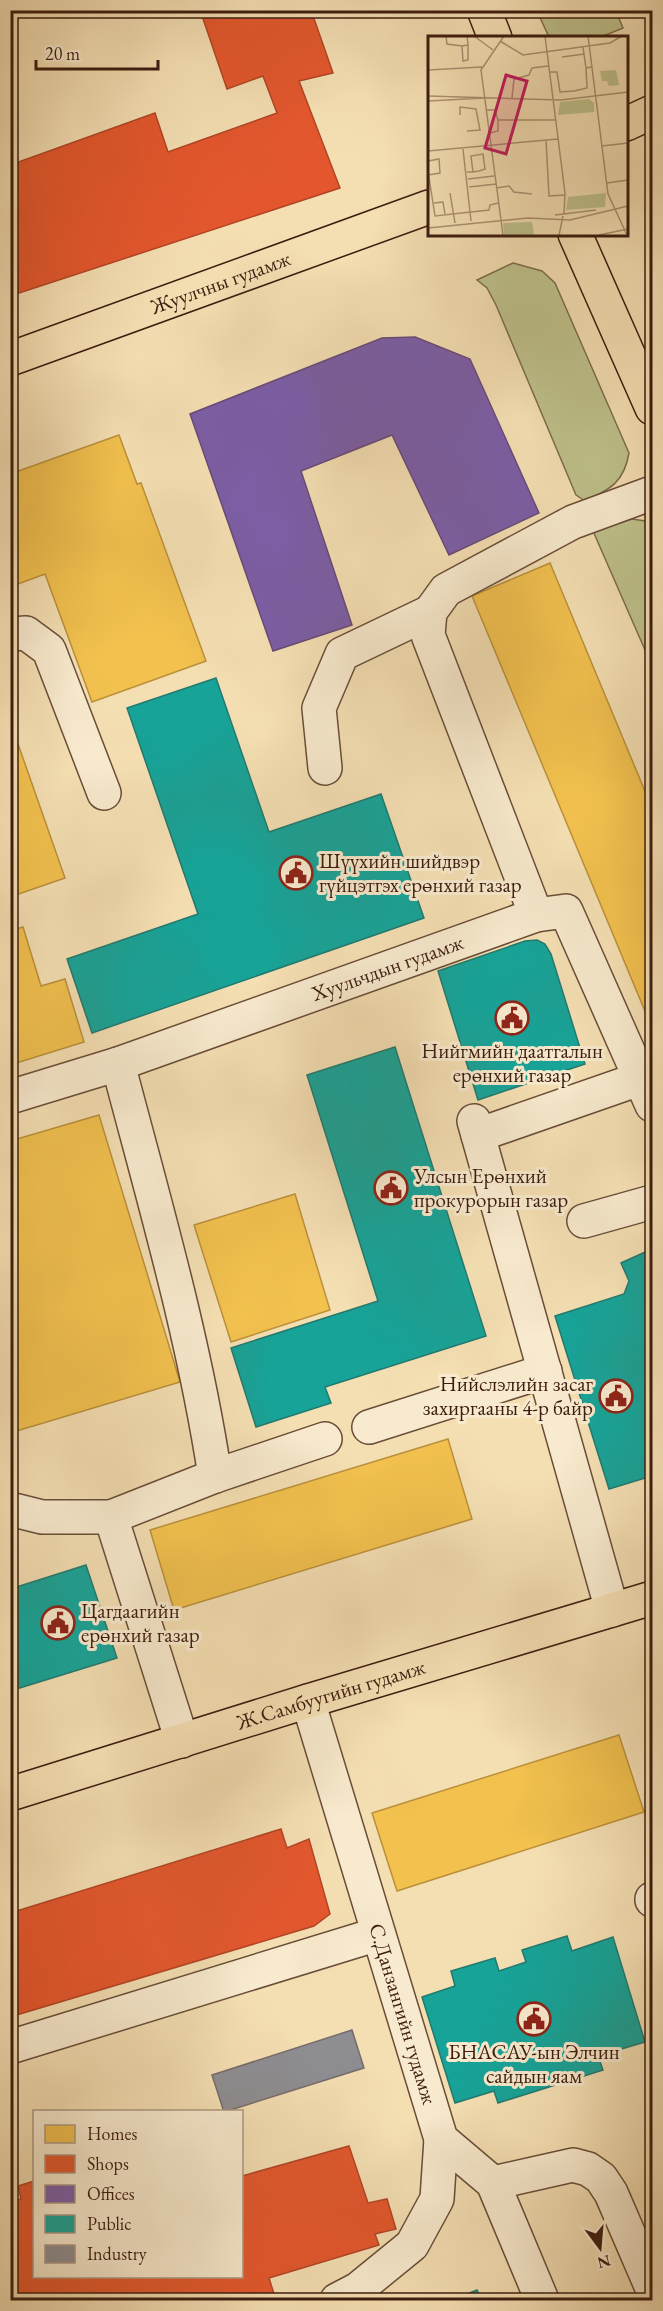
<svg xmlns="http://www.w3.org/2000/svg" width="663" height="2311" font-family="'EB Garamond',serif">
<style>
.green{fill:#bec18b;stroke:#7d6e4d;stroke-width:1.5}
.homes{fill:#f2c14e;stroke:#bb903b;stroke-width:1.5}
.shops{fill:#e4572e;stroke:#b24525;stroke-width:1.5}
.offices{fill:#7b5ea7;stroke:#684a79;stroke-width:1.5}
.public{fill:#17a398;stroke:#227a6f;stroke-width:1.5}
.industry{fill:#8d8d92;stroke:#756b6b;stroke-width:1.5}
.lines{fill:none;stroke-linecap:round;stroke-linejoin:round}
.minor-casing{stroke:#6a4d38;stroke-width:36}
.major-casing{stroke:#3c1c0f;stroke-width:36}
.minor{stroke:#f8eace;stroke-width:33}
.major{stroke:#f4dfb3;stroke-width:33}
.labels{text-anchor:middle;stroke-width:6;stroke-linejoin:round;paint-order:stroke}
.street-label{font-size:21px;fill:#3c1c0f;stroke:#f8eace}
.poi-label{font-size:21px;fill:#3c1c0f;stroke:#f8eace;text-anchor:start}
.inset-road{fill:none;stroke:#aa9171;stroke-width:1.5}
.view{fill:#c2185b;fill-opacity:0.15;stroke:#c2185b;stroke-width:3}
.inset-edge{fill:none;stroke:#3c1c0f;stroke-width:3}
</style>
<rect width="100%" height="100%" fill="#f4dfb3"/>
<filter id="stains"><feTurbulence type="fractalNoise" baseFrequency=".00333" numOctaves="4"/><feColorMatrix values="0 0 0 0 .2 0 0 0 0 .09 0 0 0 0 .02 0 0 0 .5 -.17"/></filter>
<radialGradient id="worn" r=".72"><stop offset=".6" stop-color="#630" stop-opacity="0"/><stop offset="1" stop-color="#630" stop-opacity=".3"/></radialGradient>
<path class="green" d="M537 11H616L623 28 601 37H549Z
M513 263 542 271 555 283 629 453C624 482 611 489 585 501L576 495 496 305 487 288 477 280Z
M632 519 652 522V666L593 531Z"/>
<path class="homes" d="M119 435 137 484 141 483 206 661 92 702 45 574 10 587V474Z
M550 563 652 808V1028L472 596Z
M10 721 65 878 10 897Z
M23 927 41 986 65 979 84 1042 10 1065V931Z
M99 1115 180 1382 10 1433V1141Z
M295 1194 330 1310 231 1342 194 1225Z
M448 1439 472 1519 174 1610 150 1530Z
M619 1735 644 1812 397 1891 372 1813Z"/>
<path class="shops" d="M200 10H311L333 73 299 81 340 188 10 296V165L155 113 168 152 277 113 263 76 227 89Z
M281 1829 287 1848 309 1839 330 1914 314 1926 10 2017V1913Z
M349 2146 368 2203 387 2199 396 2229 375 2234 379 2245 269 2278 274 2294 271 2300H14L10 2288V2202L21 2199 18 2186 34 2181V2276H242V2176Z"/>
<path class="offices" d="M415 337 470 359 539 513 449 555 392 435 301 471 352 625 273 651 190 414 382 338Z"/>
<path class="public" d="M216 678 269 832 381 794 424 918 92 1033 67 959 198 914 127 708Z
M537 940 545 944 551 954 585 1064 478 1100 438 971 525 941Z
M395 1047 486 1336 325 1387 331 1403 256 1427 231 1348 378 1301 307 1075Z
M652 1249V1476L609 1489 555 1316 624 1294 629 1281 621 1263Z
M86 1565 117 1658 10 1691V1589Z
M567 1936 572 1951 613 1937 645 2042 598 2056 603 2070 498 2103 494 2091 455 2103 422 1997 455 1986 451 1971 495 1958 499 1971 526 1962 522 1950Z
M477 2290 482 2300H452Z"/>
<path class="industry" d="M352 2030 364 2068 224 2112 212 2075Z"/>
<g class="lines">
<defs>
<g id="minor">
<path d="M10 634 26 633 49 650 104 793"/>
<path d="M325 768 319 708 342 654 430 612"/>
<path d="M536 915 428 635 430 612 446 590 573 522 652 493"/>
<path d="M118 1064C154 1201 194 1337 215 1476"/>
<path id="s1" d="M10 1097 118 1064 536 915 566 911 652 1105"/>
<path d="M474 1121 612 1610"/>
<path d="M478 1135 642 1078"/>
<path d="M584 1221 652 1202"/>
<path d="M369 1427 545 1371"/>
<path d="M10 1509 42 1517H111L182 1741"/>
<path d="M111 1517 215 1476 325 1439"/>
<path id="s2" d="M308 1701 441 2139 493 2183 542 2300"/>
<path d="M652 1900V1899"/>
<path d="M10 2047 378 1934"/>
<path d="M493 2183 573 2165 588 2169 601 2178 611 2193 652 2288"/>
<path d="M337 2300 358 2289 412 2245 437 2199 441 2139"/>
</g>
<g id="major">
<path d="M484 10 495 38"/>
<path d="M626 124 652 112"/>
<path d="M575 234 652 408"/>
<path id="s3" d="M10 359 429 207"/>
<path id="s4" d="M10 1794 308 1701 652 1598"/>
</g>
</defs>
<use href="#minor" class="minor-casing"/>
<use href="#major" class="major-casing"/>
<use href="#minor" class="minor"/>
<use href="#major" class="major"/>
</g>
<defs>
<symbol id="civic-ring" viewBox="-11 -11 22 22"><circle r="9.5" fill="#f8eace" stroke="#8f2418" stroke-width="1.5"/><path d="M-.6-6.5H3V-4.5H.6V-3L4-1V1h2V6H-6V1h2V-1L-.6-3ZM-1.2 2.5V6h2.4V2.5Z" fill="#8f2418"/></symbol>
</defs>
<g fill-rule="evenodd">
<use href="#civic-ring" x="277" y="854" width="38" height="38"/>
<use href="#civic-ring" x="493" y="999" width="38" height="38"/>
<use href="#civic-ring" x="372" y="1169" width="38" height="38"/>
<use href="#civic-ring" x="597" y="1377" width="38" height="38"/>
<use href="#civic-ring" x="39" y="1604" width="38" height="38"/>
<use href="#civic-ring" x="515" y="2000" width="38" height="38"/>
</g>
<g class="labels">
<g class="street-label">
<text dy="7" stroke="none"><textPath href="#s3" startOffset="224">Жуулчны гудамж</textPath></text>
<text dy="7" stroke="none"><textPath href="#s1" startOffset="399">Хуульчдын гудамж</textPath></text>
<text dy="7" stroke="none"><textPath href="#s4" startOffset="336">Ж.Самбуугийн гудамж</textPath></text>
<text dy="7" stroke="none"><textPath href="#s2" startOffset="327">С.Данзангийн гудамж</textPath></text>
</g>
<g class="poi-label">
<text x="319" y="868">Шүүхийн шийдвэр<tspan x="319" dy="24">гүйцэтгэх ерөнхий газар</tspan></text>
<text x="512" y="1058" text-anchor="middle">Нийгмийн даатгалын<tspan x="512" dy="24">ерөнхий газар</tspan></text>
<text x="414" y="1183">Улсын Ерөнхий<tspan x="414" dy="24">прокурорын газар</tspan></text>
<text x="593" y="1391" text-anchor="end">Нийслэлийн засаг<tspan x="593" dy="24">захиргааны 4-р байр</tspan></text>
<text x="81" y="1618">Цагдаагийн<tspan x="81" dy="24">ерөнхий газар</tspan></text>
<text x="534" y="2059" text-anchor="middle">БНАСАУ-ын Элчин<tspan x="534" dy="24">сайдын яам</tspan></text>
</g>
</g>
<g transform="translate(428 36)">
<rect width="200" height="200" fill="#f4dfb3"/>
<path d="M188 34 191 49 181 50 179 45H174L172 35ZM161 63 166 67V76L130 79 132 66ZM178 157 177 171 138 174 140 161ZM104 186 106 199H76L75 187Z" fill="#bec18b"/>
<path class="inset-road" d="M18 0 19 8 34 10M39 0 40 8V24L35 25 34 10 40 9M46 0 65 14M117 0 137 157 136 178M160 0 180 158 199 199M72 5 95 19 182 7 194 0M155 11 158 32M134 21 156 18M0 34 54 31M122 36H129L132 56 146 55 159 52 158 32 164 31M0 60 133 64 200 56M84 62 86 43 101 39 104 32 120 30M0 65 56 62M58 74H67L70 84H128M32 79V71L48 73 52 94 39 95M62 97 70 95V84M118 104 121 160 137 159M174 110 200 107M35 113 43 185M0 115 130 103M0 125 11 123 12 137 0 139M0 135 7 180 61 174 62 169 70 167M39 136H45L51 135 57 133 55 118 43 120 45 136M40 143 66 140M179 147 200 144M41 151 68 148M68 152 81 150 86 156 104 158M22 157 27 187M6 167 15 166 17 178M127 179 168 174M0 192 100 182 142 184 200 170M75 199 53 34 76 0M131 199 135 180M171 199 200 193"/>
<path class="view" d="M78 39 99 45 78 118 57 112Z"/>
<rect width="200" height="200" class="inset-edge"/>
</g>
<rect width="663" height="2311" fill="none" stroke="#f4dfb3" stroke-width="36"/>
<rect x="12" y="12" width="639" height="2287" fill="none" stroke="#3c1c0f" stroke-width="3"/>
<rect x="18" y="18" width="627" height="2275" fill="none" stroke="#3c1c0f" stroke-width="1.5"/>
<rect x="33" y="2110" width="210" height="168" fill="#f8eace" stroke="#ad9882" stroke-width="1.5"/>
<rect x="45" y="2125" width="30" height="18" fill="#f2c14e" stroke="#ad9882" stroke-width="1.5"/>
<text x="87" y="2140" font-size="18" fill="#3c1c0f">Homes</text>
<rect x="45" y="2155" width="30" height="18" fill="#e4572e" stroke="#ad9882" stroke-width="1.5"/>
<text x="87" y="2170" font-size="18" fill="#3c1c0f">Shops</text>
<rect x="45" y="2185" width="30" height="18" fill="#7b5ea7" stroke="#ad9882" stroke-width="1.5"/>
<text x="87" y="2200" font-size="18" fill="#3c1c0f">Offices</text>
<rect x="45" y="2215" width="30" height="18" fill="#17a398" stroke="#ad9882" stroke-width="1.5"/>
<text x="87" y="2230" font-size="18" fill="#3c1c0f">Public</text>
<rect x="45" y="2245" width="30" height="18" fill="#8d8d92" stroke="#ad9882" stroke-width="1.5"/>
<text x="87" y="2260" font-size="18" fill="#3c1c0f">Industry</text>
<g transform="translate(600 2248) rotate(164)" stroke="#f8eace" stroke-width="4.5" paint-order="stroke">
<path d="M0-4.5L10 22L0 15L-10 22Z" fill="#3c1c0f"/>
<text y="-9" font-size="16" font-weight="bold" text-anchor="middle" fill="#3c1c0f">N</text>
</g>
<path d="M36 60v9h122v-9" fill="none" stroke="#3c1c0f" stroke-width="3"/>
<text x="45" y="60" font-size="18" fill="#3c1c0f" stroke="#f8eace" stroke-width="4.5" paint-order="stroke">20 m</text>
<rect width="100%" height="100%" filter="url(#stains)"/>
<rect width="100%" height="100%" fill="url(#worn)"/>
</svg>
